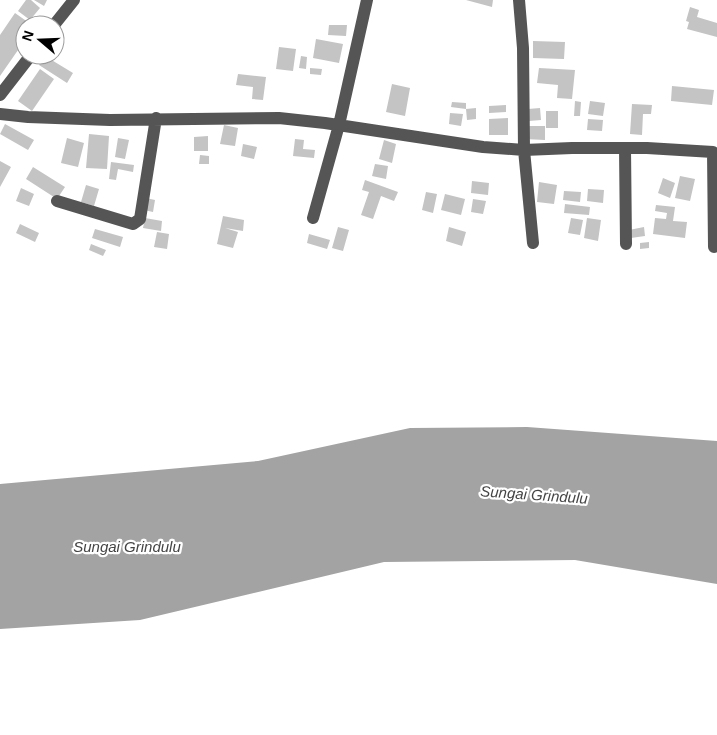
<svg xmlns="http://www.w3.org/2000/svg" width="717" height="735" font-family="Helvetica,sans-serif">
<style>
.water{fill:#a3a3a3}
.building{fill:#c4c4c4}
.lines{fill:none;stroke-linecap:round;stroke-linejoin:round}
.minor{stroke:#555;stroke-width:12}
.labels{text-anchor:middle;stroke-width:4.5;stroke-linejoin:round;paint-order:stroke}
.water-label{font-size:15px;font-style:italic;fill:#444;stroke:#fff}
</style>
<rect width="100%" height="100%" fill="#fff"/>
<path class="water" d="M527 427 717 441V584L575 560 384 562 140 620 0 629V484L258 461 410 428Z"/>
<path class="building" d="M26 0H31L40 8 30 20 18 11Z
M34 0H47L44 6Z
M466 0H493L492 7Z
M690 7 699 10 697 17 717 23V37L687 29 689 22 686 21Z
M15 13 32 25H25V40L0 76V35Z
M329 25H347L346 36 328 35Z
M316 39 343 44 339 63 313 58Z
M533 41 565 42 564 59 533 58Z
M279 47 296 49 293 71 276 69Z
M45 56 73 73 67 83 39 65Z
M301 56 307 57 306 69 299 68Z
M310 68 322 69 321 75 310 74Z
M539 68 575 70 572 99 557 98 558 85 537 83Z
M40 69 54 79 32 111 18 101Z
M238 74 266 77 263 100 252 99 253 87 236 85Z
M392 84 410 88 405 116 386 112Z
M672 86 714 90 712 105 671 101Z
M575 101 581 102 580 116H574Z
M590 101 605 103 603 116 588 114Z
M452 102 466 103V109L476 108V119L467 120 466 109 451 107Z
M632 104 652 105 651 114H643L642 135 630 134Z
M506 105V112L489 113V106Z
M540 108 541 120 529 121 528 109Z
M546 111H558V128H546Z
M450 113 463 114 461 126 449 124Z
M508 118V135H489V119Z
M588 119 603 120 602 131 587 130Z
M5 124 34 140 28 150 0 134Z
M224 125 238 128 235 146 220 144Z
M524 126H545V140L524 139Z
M89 134 109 136 107 169 86 168Z
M208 136V151H194V137Z
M67 138 84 143 78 167 61 163Z
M118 138 129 140 125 159 115 157Z
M295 139 304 140 303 149 315 150 314 158 293 156Z
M384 140 396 144 392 163 379 159Z
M243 144 257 147 254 159 241 156Z
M200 155 209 156V164H199Z
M0 161 11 167 0 187Z
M111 162 134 165 133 172 118 169 116 180 109 179Z
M375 164 388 166 386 179 372 176Z
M33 167 65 187 57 199 26 179Z
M680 176 695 179 690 201 675 198Z
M663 178 675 183 670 198 658 193Z
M365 180 398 192 394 201 381 196 373 219 361 215 369 192 362 190Z
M472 181 489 183 488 195 471 193Z
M539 182 557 185 554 204 537 202Z
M86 185 99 189 94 206 81 202Z
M21 188 34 194 29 206 16 201Z
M588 189 604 190 603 203 587 201Z
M564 191 581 192 580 202 563 200Z
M426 192 437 194 433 213 422 210Z
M445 194 465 199 461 215 441 210Z
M146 198 155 200 153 212 144 210Z
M473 199 486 201 483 214 471 212Z
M565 204 590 207 589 215 564 213Z
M656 205 675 207 673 221 687 222 685 238 653 234 655 218 666 219 667 213 655 211Z
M223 216 244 220 243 231 225 228 238 232 233 248 217 244Z
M145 218 162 221 161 231 143 228Z
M571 218 583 220 580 235 568 233Z
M587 218 601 220 598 241 584 238Z
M20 224 39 233 35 242 16 233Z
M338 227 349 230 343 251 332 248Z
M449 227 466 232 462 246 446 241Z
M644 227 645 236 631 238 629 230Z
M95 229 123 237 120 247 92 238Z
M157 232 169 234 167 249 154 247Z
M309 234 330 240 327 249 307 243Z
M649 242V248L640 249V243Z
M91 244 106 250 103 256 89 250Z"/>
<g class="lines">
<path class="minor" d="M519 0 523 48 524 150 533 243
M54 25 74 0
M0 95 31 55
M0 114 28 117 110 120 279 118 325 123 483 147 524 150 572 148H647L713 152 714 247
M625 148 626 244
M57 201 133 224 140 219 156 118
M313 218 339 125 367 0"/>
</g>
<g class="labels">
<g class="water-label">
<text transform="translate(534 495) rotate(4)" y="5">Sungai Grindulu</text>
<text x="127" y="552">Sungai Grindulu</text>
</g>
</g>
<g transform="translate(40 40) rotate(289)"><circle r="24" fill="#ffffff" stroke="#999999"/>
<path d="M0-4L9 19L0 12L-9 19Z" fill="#000000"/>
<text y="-8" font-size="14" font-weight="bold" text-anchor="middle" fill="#000000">N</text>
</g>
</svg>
